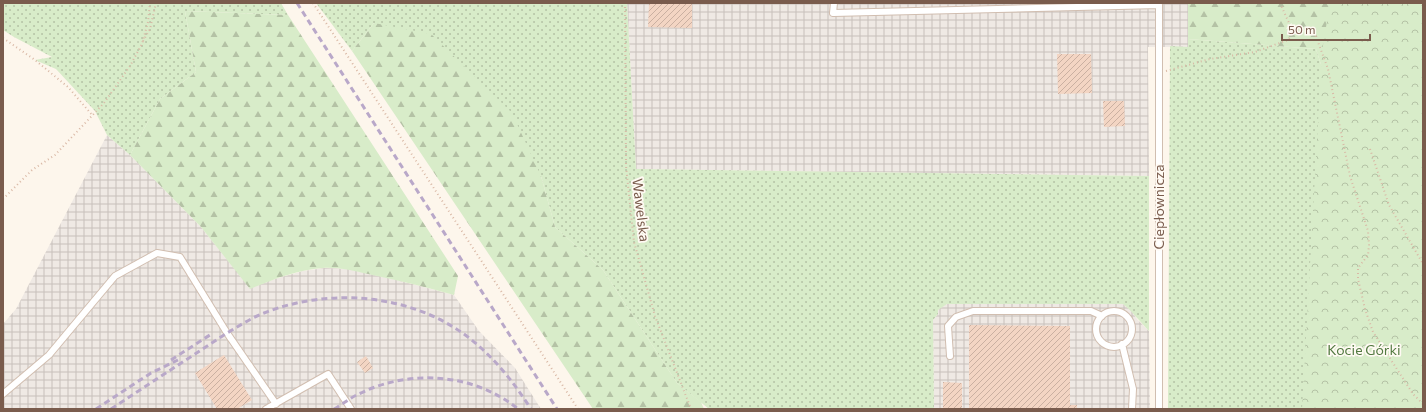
<svg xmlns="http://www.w3.org/2000/svg" width="1426" height="412" font-family="Commissioner,sans-serif">
<style>
.industrial{fill:url(#industrial-grid)}
.grass{fill:url(#grass-dots)}
.forest{fill:url(#forest-firs)}
.park{fill:url(#park-crowns)}
.building{fill:url(#building-hatch)}
.lines{fill:none;stroke-linecap:round;stroke-linejoin:round}
.lane-casing{stroke:#d1beb0;stroke-width:8}
.path{stroke:#d9b8a5;stroke-width:2;stroke-dasharray:1 3;stroke-linecap:butt}
.lane{stroke:#fff;stroke-width:6}
.rail{stroke:#b9a8c9;stroke-width:3;stroke-dasharray:6 4;stroke-linecap:butt}
.labels{text-anchor:middle;stroke-width:3.5;stroke-linejoin:round;paint-order:stroke}
.street-label{font-size:14px;fill:#7a5c4d;stroke:#fffaf3}
.park-label{font-size:14px;fill:#537a41;stroke:#fffaf3}
</style>
<defs>
<pattern id="industrial-grid" width="8" height="8" patternUnits="userSpaceOnUse"><rect width="8" height="8" fill="#efe9e4"/><path d="M0 4h8M4 0v8" fill="none" stroke="#c7c0bb"/></pattern>
<pattern id="grass-dots" width="8" height="8" patternUnits="userSpaceOnUse"><rect width="8" height="8" fill="#d8ecc9"/><path d="M2 2h.1M6 6h.1" fill="none" stroke="#b4c2a5" stroke-width="1.8" stroke-linecap="round"/></pattern>
<pattern id="forest-firs" width="22" height="20" patternUnits="userSpaceOnUse"><rect width="22" height="20" fill="#d8ecc9"/><path d="M5 1l3.5 6h-7zM16 11l3.5 6h-7z" fill="#b4c2a5"/></pattern>
<pattern id="park-crowns" width="20" height="18" patternUnits="userSpaceOnUse"><rect width="20" height="18" fill="#d8ecc9"/><path d="M2 6a3 3 0 1 1 6 0M12 15a3 3 0 1 1 6 0" fill="none" stroke="#b4c2a5"/></pattern>
<pattern id="building-hatch" width="6" height="6" patternUnits="userSpaceOnUse"><rect width="6" height="6" fill="#f3d5c3"/><path d="M-1 1l2-2M0 6l6-6M5 7l2-2" fill="none" stroke="#cab0a1"/></pattern>
</defs>
<rect width="100%" height="100%" fill="#fdf6ec"/>
<path class="industrial" d="M627 3H1188L1189 47H1148L1149 176 636 169Z
M107 135 130 155 201 227 250 288 278 278 303 271 325 268 348 269 397 280 454 295 479 331 515 368 541 409H3V324L16 309Z
M947 304H1123L1131 310 1137 319 1149 331 1150 409H934L933 320 938 314V310L939 308Z"/>
<path class="grass" d="M3 3H281L288 15 185 11 196 72 160 99 130 155 107 135 95 111 56 69 35 60 52 57 14 37 3 30Z
M316 3H627L636 169 1149 176V331C1140 322 1133 312 1123 304H947L938 310V314L933 320 934 409H709L677 383 603 270 555 227 541 176 374 23 352 51Z
M1188 39 1316 49 1355 170 1423 409H1168L1170 46 1188 47Z"/>
<path class="forest" d="M1188 3H1423L1355 170 1316 49 1188 39Z
M185 11 288 15 458 276 454 295C426 287 397 280 368 274 354 271 338 267 323 268 297 270 274 279 250 289L201 227 130 155 160 99 196 72Z
M374 23 431 34 512 113 541 176 555 227 603 270 677 383 701 402 704 409H593L352 51Z"/>
<path class="park" d="M1330 3H1423V409H1302L1322 51Z"/>
<path class="building" d="M649 3H692V28L648 27Z
M1057 54H1091L1092 93 1058 94Z
M1103 101H1124L1125 126 1104 127Z
M969 325 1070 326V405H1077V409H969Z
M224 355 252 400 237 409H217L195 373Z
M366 356 373 368 365 373 357 362Z
M943 382 962 383V409H943Z"/>
<g class="lines">
<defs>
<path id="lane" d="M834 3 833 13 1159 5V409
M1096 329a18 18 0 1 1 36 0a18 18 0 1 1-36 0Z
M1122 344 1133 389 1132 409
M950 356 948 326 956 317 973 311H1091L1102 316
M3 394 49 355 115 276 157 253 180 257 227 333 276 404
M266 409 328 374 351 409"/>
</defs>
<use href="#lane" class="lane-casing"/>
<path class="path" d="M313 3 578 409
M625 3 626 166 634 242 655 316 691 409
M1280 3 1293 32
M1293 32 1315 34 1328 69 1350 176 1368 231 1369 245 1368 255 1358 268V279L1365 309 1373 332 1413 394 1423 404
M3 38 35 60 68 87 93 116
M143 41 150 29 156 3
M1166 71 1210 59 1255 52 1288 40 1293 32
M1370 149 1389 205 1423 264
M3 199 32 170 55 155 104 103 130 66 142 44 148 22 150 3"/>
<use href="#lane" class="lane"/>
<path class="rail" d="M297 3 557 409
M171 360 213 333
M96 409 151 373 178 360
M111 409 227 333C239 326 251 318 264 313 335 285 424 295 481 348 501 366 516 386 531 409
M334 409C343 404 351 397 361 393 410 369 474 373 518 409"/>
</g>
<g class="labels">
<g class="street-label">
<text transform="translate(1159 207) rotate(-90)" y="5">Ciepłownicza</text>
<text transform="translate(641 210) rotate(83)" y="5">Wawelska</text>
</g>
<g class="park-label">
<text x="1364" y="355">Kocie Górki</text>
</g>
</g>
<rect width="1426" height="412" fill="none" stroke="#7a5c4d" stroke-width="8"/>
<path d="M1282 34v6h88v-6" fill="none" stroke="#7a5c4d" stroke-width="2"/>
<text x="1288" y="34" font-size="12" fill="#7a5c4d" stroke="#fffaf3" stroke-width="3" paint-order="stroke">50 m</text>
</svg>
